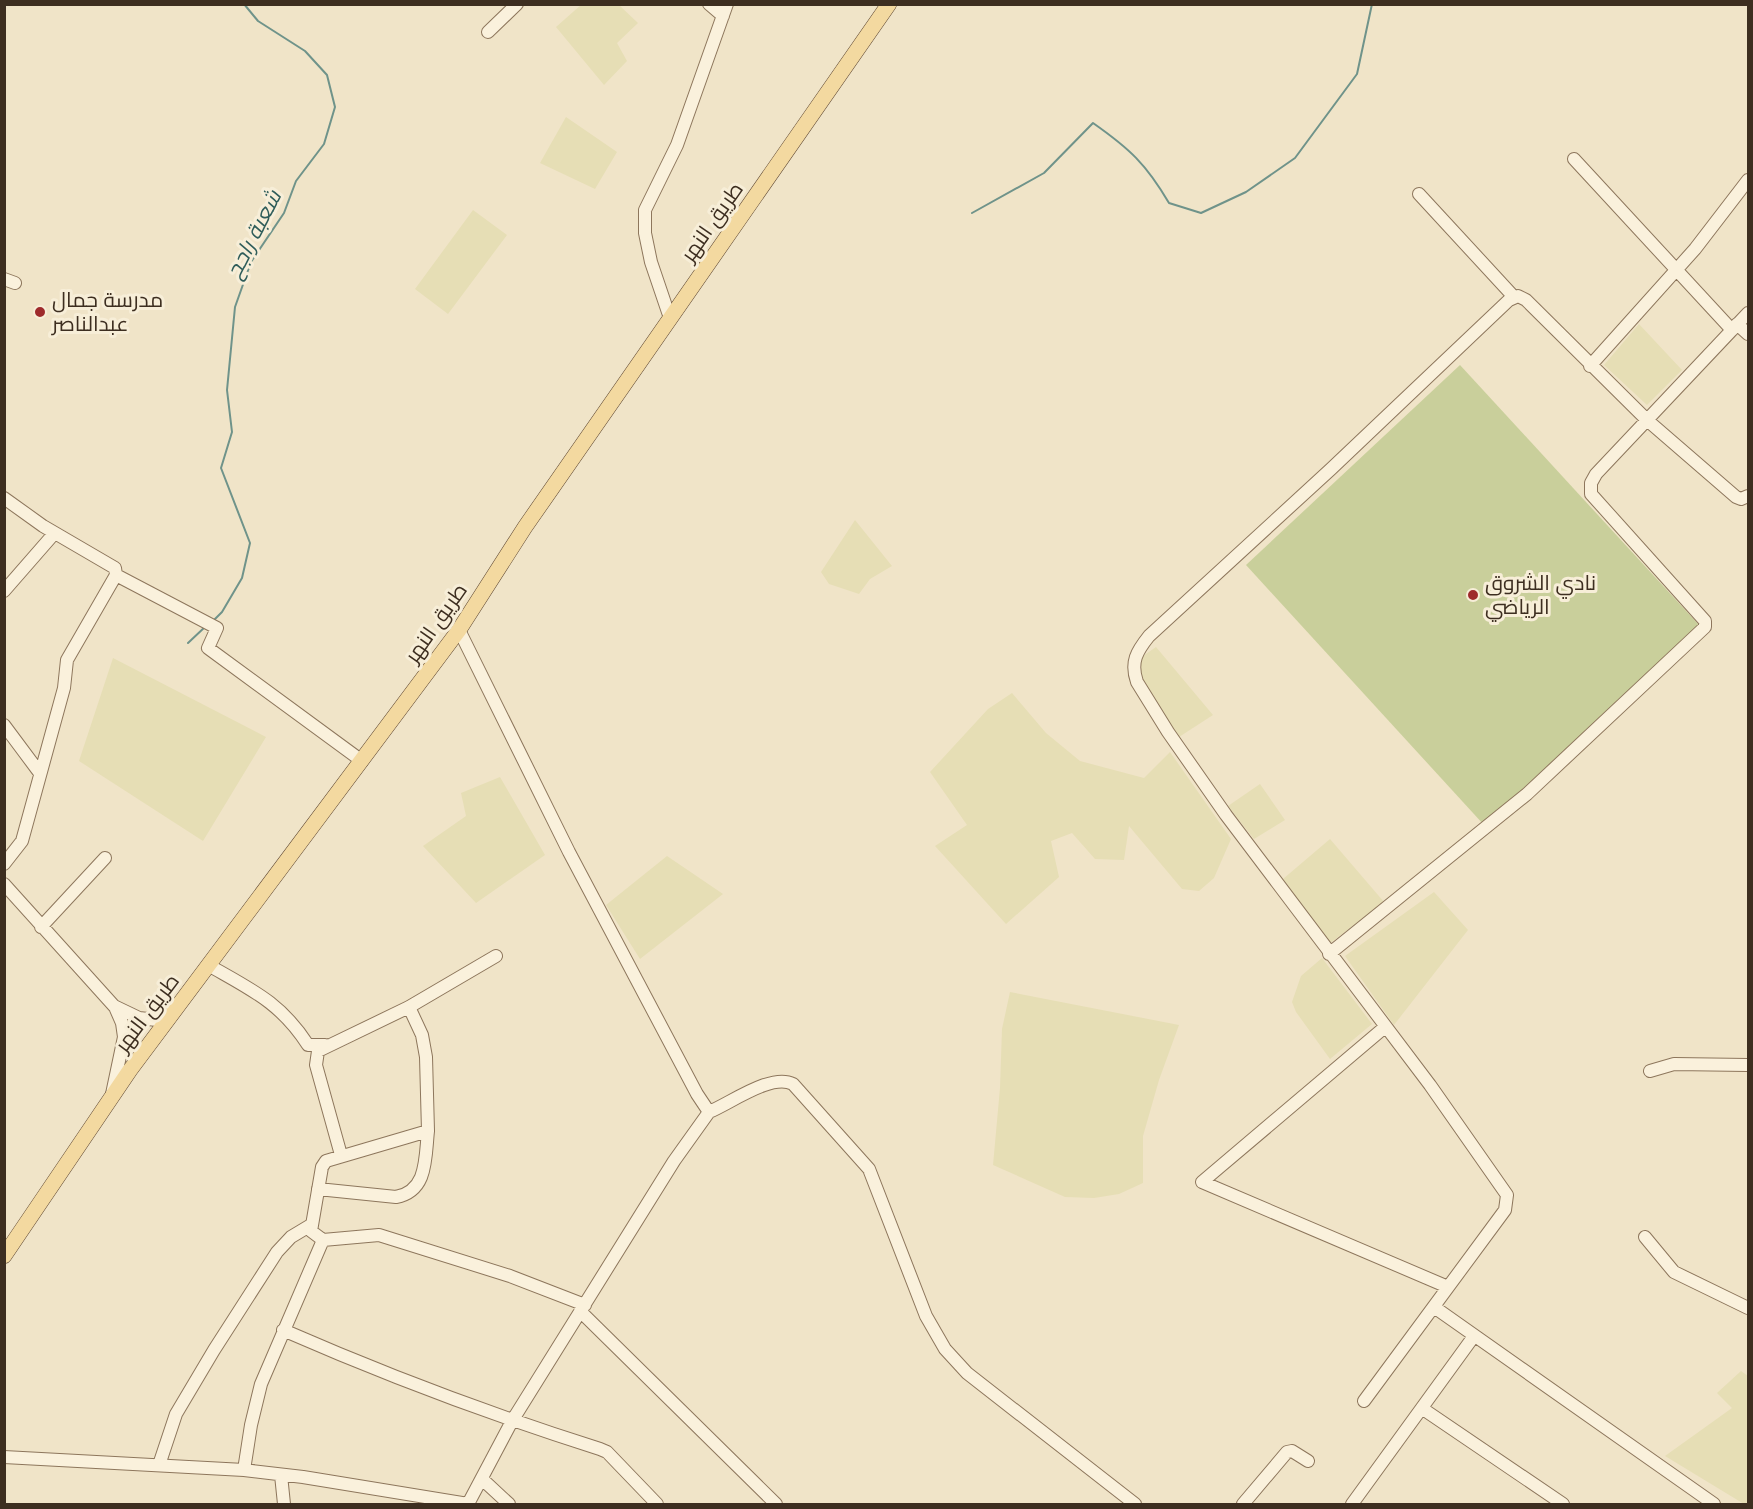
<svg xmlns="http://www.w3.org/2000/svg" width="1753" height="1509" font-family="'Noto Serif',Cairo,serif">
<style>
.farmland{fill:#e6deb5}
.green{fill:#c9cf9b}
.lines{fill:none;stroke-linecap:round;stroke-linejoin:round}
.stream{stroke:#6f938a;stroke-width:2}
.minor-casing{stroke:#8d765c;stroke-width:14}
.major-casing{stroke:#5b4430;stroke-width:16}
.minor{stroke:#faf1dc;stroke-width:12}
.major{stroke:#f3d9a0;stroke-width:15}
.poi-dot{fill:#9e2a2b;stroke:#f7eed8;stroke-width:2}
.labels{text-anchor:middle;stroke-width:6;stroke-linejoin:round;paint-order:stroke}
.street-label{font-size:21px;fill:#3d2e20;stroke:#f7eed8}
.poi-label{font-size:21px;fill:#3d2e20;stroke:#f7eed8;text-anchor:start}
.water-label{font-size:22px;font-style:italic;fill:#2f5d5a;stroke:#f7eed8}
</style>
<rect width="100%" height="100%" fill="#f0e4c8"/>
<path class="farmland" d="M582 4 619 5 638 23 617 43 627 61 604 85 556 27Z
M566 117 617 152 595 189 540 163Z
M473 210 507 235 448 314 415 289Z
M1639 324 1682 370 1647 405 1604 365Z
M855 520 892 566 870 579 859 594 829 584 821 572Z
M1156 647 1213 715 1179 737 1142 681 1138 669 1143 656Z
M113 658 266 737 203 841 79 761Z
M1012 693 1046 733 1080 761 1144 778 1170 752 1231 839 1214 878 1199 891 1182 889 1129 826 1124 860 1095 859 1072 833 1051 841 1059 877 1006 924 935 846 967 825 930 772 988 709Z
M500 777 545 855 476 903 423 846 466 816 461 793Z
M1260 784 1285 820 1254 839 1228 806Z
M1330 839 1384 902 1329 944 1283 879Z
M667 856 723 894 640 959 606 905Z
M1434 892 1468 930 1394 1025 1345 956Z
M1322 958 1372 1024 1330 1059 1296 1012 1292 1002 1301 976Z
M1010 992 1179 1025 1159 1080 1143 1136V1183L1119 1194 1094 1198 1065 1197 993 1165 1000 1088 1002 1029Z
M1741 1371 1748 1376V1504H1744L1665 1456 1732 1408 1717 1393Z"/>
<path class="green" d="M1460 365 1700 626 1484 825 1246 565Z"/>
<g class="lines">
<path class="stream" d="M972 213 1044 173 1093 123C1130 149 1146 164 1169 203L1201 213 1246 192 1295 158 1357 74 1372 4
M213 621 222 612 242 578 250 543 221 468 232 432 227 390 235 307 251 262 284 213 296 181 324 144 335 107 327 75 305 51 258 21 244 4
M188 643 206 626"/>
<defs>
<path id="minor" d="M709 4 723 16
M488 32 517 4
M1574 159 1732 330
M1419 194 1514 297
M4 279 15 283
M670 318 651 262 645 233V210L677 145 727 4
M1737 324 1748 334
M1590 366 1695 249 1748 180
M4 498 43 526 115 568 116 575 217 628 208 648 362 761
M4 591 52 536
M459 630 569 852 697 1094 709 1112C731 1103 771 1073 793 1084L869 1169 926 1316 945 1349 967 1373 1135 1504
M4 725 39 772
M4 864 22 841 64 688 67 660 116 575
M4 884 114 1006 139 1018 166 1021
M41 927 105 858
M1329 954 1527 794 1705 627V621L1591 494V483L1596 474 1748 313
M210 966C252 990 281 1003 308 1045H325
M409 1007 422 1035 426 1057 428 1131 326 1161 322 1167 311 1231 323 1240 379 1235 510 1276 585 1305
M1385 1027 1202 1182 1448 1287
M1650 1071 1674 1064 1748 1065
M112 1094 124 1037 122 1023 115 1007
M341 1155 316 1065 318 1051 409 1007 496 956
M318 1189 396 1197C428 1191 425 1158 428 1131
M1645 1237 1674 1272 1748 1308
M1434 1307 1714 1504
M580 1311 776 1504
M283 1330C386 1375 492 1415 600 1449L607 1452 657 1504
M1364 1401 1505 1210 1507 1195 1430 1085 1226 815 1168 732 1137 682C1130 662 1137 651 1149 636L1331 469 1509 300 1518 296 1526 300 1647 420 1736 497 1741 499 1748 496
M1423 1409 1563 1504
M4 1457 244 1470 303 1477 468 1504
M159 1465 176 1414 214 1350 277 1252 291 1237 311 1225
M244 1470 251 1425 261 1384 323 1240
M281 1475 284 1504
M482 1479 509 1504
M468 1504 512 1421 674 1161 709 1112
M1243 1504 1287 1452 1292 1451 1308 1461
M1352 1504 1474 1336"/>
<path id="major" d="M4 1256 130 1070 459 630 525 527 889 4"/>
</defs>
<use href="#minor" class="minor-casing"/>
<use href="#major" class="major-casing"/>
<use href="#minor" class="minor"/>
<use href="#major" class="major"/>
</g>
<g class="poi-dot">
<circle cx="40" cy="312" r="6"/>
<circle cx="1473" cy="595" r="6"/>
</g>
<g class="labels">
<g class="street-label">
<text transform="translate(712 222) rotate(-55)" y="7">طريق النهر</text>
<text transform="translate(436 623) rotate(-55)" y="7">طريق النهر</text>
<text transform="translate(147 1013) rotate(-53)" y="7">طريق النهر</text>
</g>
<g class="poi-label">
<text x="52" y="307">مدرسة جمال<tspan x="52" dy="24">عبدالناصر</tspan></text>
<text x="1485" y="590">نادي الشروق<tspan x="1485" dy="24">الرياضي</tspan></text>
</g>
<g class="water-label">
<text transform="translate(253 234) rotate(-63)" y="8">شعبة راجح</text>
</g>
</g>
<rect width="1753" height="1509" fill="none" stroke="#3d2e20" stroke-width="12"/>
</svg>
